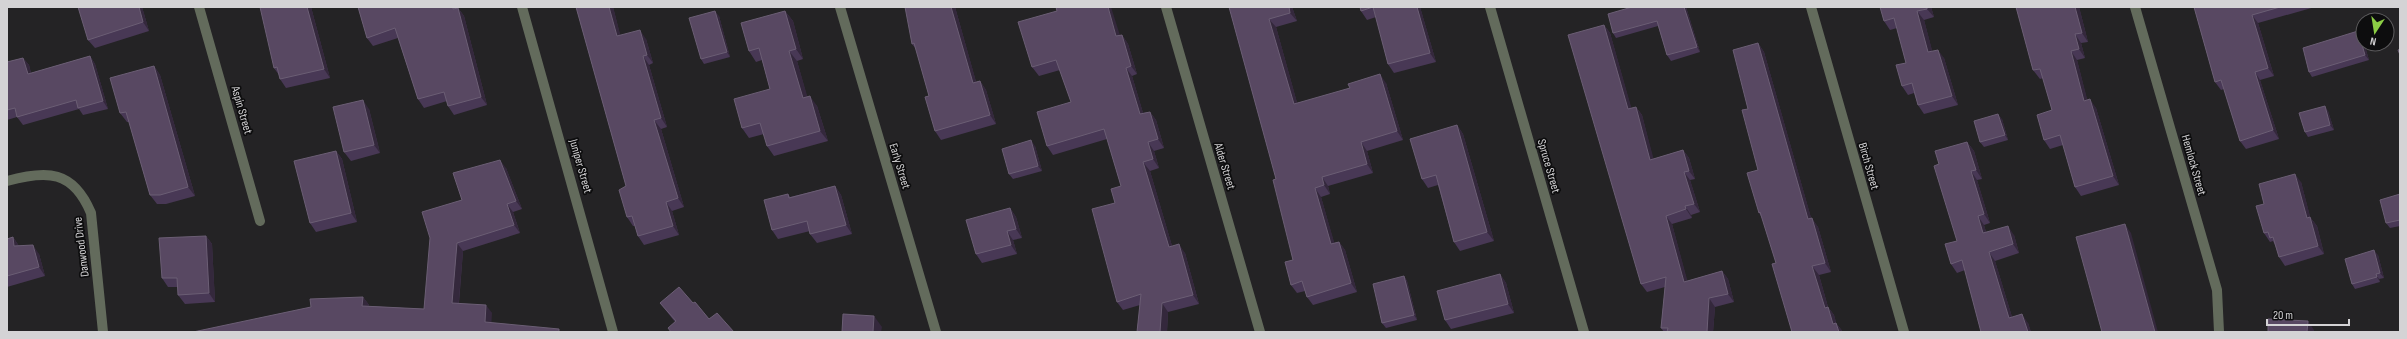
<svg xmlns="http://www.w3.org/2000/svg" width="2407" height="339" font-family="'Sofia Sans Condensed',sans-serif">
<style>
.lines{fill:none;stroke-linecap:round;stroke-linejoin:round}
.minor{stroke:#636b5c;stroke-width:10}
.wall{fill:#483855}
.shaded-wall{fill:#34283c}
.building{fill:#584862;stroke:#6b5e74}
.labels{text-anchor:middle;stroke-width:3.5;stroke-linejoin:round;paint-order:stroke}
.street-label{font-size:12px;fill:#d4d3d5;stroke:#0d0d0e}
</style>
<rect width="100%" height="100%" fill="#242325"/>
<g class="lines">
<path class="minor" d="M199 7 260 221
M522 7 613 332
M840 7 936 332
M1166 7 1260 332
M1490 7 1584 332
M1811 7 1904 332
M2135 7 2217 290 2219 332
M7 181C47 170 73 170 91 213L103 332"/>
</g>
<path class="wall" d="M142 7 149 31 95 48 88 40Z
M311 7 330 78 286 88 280 79 279 75 274 68Z
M358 7H456L457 8H458L464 16 487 105 454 115 448 106 447 101 424 108 418 99 398 38 373 46 367 38Z
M576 7H613L620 35 646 39 653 63 649 65 667 127 661 129 684 207 672 211 679 235 644 245 638 236 635 226H633L627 217 626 186Z
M955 7 976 82 980 81 986 90 996 124 941 140 935 131 929 96 916 49 912 44Z
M1229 7H1292L1297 21 1276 27 1297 103 1386 83 1403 140 1367 151 1373 173 1328 186 1330 194 1321 197 1334 243 1339 242 1345 250 1357 292 1313 305 1307 297 1305 291 1297 293 1291 285 1293 260 1276 179Z
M1360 7H1420L1436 62 1394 73 1388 64 1376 17 1367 20 1361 11Z
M1686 7 1700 52 1671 61 1667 55 1658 26 1616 38 1613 33Z
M1931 7 1934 17 1924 20 1932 51 1944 58 1958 105 1924 114 1918 105 1914 93 1908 95 1902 86 1906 63 1897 28 1890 30 1884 21Z
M2016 7H2079L2088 42 2081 43 2085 58 2077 60 2087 100 2096 108 2119 185 2081 196 2075 187 2063 145 2050 149 2044 140 2052 110 2043 78 2040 79 2033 70Z
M2194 7H2315L2258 23 2274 76 2260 80 2279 139 2246 149 2240 141 2224 89 2221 90 2215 82Z
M785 11 793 21 803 59 797 61 807 97 817 106 828 141 774 156 767 146 764 134 749 138 742 128 770 89 762 60 756 62 749 51Z
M1057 11 1120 36 1122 35 1128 44 1137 74 1132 76 1143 113 1150 112 1156 120 1164 148 1154 151 1159 168 1150 171 1172 246 1185 253 1199 304 1168 312 1167 332H1137L1140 305 1123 310 1117 302 1115 203 1121 186 1107 139 1053 155 1047 146 1071 102 1060 70 1039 76 1032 67Z
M719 16 730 57 704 64 701 59Z
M1604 25 1610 33 1631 108 1636 107 1642 115 1653 159 1683 150 1689 158 1695 179 1690 180 1700 212 1691 215 1692 218 1672 224 1687 281 1722 271 1728 279 1734 302 1715 307 1713 332H1664L1661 328 1665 287 1647 292 1641 284Z
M2362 36 2369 60 2312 77 2309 72Z
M1758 43 1764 52 1811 218 1818 227 1831 272 1819 275 1828 307 1834 315 1836 323 1843 332H1792L1776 263 1762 218 1759 213 1758 170 1748 109Z
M90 56 95 64 108 109 83 115 79 109 23 125 17 117 7 120V62L23 58 29 65 31 73Z
M154 66 160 75 195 196 166 204H157L150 195 129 122H127L120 113Z
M369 109 380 153 351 161 344 152Z
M2328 111 2334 130 2308 137 2305 132Z
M2002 119 2008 140 1984 147 1980 142Z
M1457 125 1463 134 1494 241 1460 251 1454 242 1438 185 1428 188 1422 179Z
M1967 142 1974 151 1982 179 1977 180 1990 223 1984 225 1986 232 2014 235 2019 253 1995 261 2012 317 2028 323 2031 332H1981L1965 270 1957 273 1951 264 1957 241Z
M1035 146 1042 171 1013 179 1009 174Z
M336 151 342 159 357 222 316 232 310 223Z
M506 168 522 209 513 212 520 233 463 251 459 303 492 313 193 332 363 297 369 305V306L424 309 462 200Z
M2301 182 2310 217 2317 226 2324 254 2285 266 2279 257 2275 245 2273 241 2270 242 2264 233V204Z
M835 186 841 195 852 234 817 243 810 234V231L778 239 772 230 788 194 790 197Z
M2400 194V226L2390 228 2386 223Z
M1010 208 1016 217 1022 238 1013 240 1017 254 982 263 976 254Z
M206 236 212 244 215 302 185 304 178 295V287H168L162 278Z
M13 237 19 246 39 254 45 276 7 287V239Z
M2378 255 2384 278 2379 279 2380 282 2355 289 2352 284Z
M1500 274 1506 283 1514 313 1451 329 1445 320Z
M1404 276 1407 281 1417 320 1386 328 1382 323Z
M660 303H693L709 319 675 322Z"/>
<path class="shaded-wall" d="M139 7H142L149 31 143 22Z
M307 7H311L330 78 324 69Z
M609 7H613L623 45 617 36Z
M951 7H955L979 92 973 83Z
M1108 7H1111L1123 45 1116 36Z
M1289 7H1292L1297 21 1290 13Z
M1417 7H1420L1436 62 1430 53Z
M1684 7H1686L1700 52 1697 47Z
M1927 7H1931L1934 17 1927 9Z
M2075 7H2079L2088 42 2082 33Z
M458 8 464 16 487 105 481 97Z
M715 11 719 16 730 57 727 52Z
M785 11 793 21 803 59 796 49Z
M1917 11 1924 20 1935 61 1928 52Z
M2252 15 2258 23 2274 76 2268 68Z
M1269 19 1276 27 1300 113 1294 104Z
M1604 25 1610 33 1634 117 1628 109Z
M640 30 646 39 653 63 647 55Z
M2358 31 2362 36 2363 40V44H2364L2369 60 2365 55Z
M2075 34 2081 43 2085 58 2079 49Z
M1122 35 1128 44 1137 74 1131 66Z
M1758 43 1764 52 1814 228 1808 219Z
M1938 50 1944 58 1958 105 1952 96Z
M789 51 797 61 811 109 803 98Z
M2071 51 2077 60 2090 110 2084 101Z
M90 56 95 64 108 109 103 101Z
M643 56 649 65 667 127 661 118Z
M23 58 29 65 33 82 28 74Z
M154 66 160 75 195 196 188 187Z
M1126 68 1132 76 1146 123 1140 114Z
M2255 72 2260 80 2279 139 2273 130Z
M1380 74 1386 83 1403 140 1397 131Z
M980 81 986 90 996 124 990 115Z
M810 96 817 106 828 141 820 131Z
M2090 99 2096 108 2119 185 2113 176Z
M363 100 369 109 380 153 374 145Z
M2325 106 2328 111 2334 130 2330 125Z
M1636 107 1642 115 1656 168 1650 160Z
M1150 112 1156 120 1164 148 1158 139Z
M1998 114 2002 119 2008 140 2005 135Z
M654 120 661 129 684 207 678 198Z
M1457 125 1463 134 1494 241 1487 232Z
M1031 140 1035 146 1042 171 1038 166Z
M1148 142 1154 151 1159 168 1153 159Z
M1361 142 1367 151 1373 173 1367 164Z
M1967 142 1974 151 1982 179 1976 170Z
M1683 150 1689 158 1695 179 1689 171Z
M336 151 342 159 357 222 351 213Z
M500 160 506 168 522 209 516 201Z
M1143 162 1150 171 1175 256 1169 247Z
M1971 171 1977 180 1990 223 1984 214Z
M1684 172 1690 180 1700 212 1694 204Z
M2295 174 2301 182 2313 227 2307 218Z
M1322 177 1328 186 1330 194 1324 185Z
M835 186 841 195 852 234 846 225Z
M1315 188 1321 197 1337 252 1331 244Z
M666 202 672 211 679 235 673 226Z
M507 204 513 212 520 233 514 225Z
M1685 206 1691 215 1692 218 1686 209Z
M1010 208 1016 217 1022 238 1016 229Z
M1666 216 1672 224 1690 290 1684 282Z
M1978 216 1984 225 1989 242 1983 233Z
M2310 217 2317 226 2324 254 2318 246Z
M1812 218 1818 227 1831 272 1825 263Z
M2125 224 2131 233 2158 332H2155Z
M2008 226 2014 235 2019 253 2013 244Z
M1007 231 1013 240 1017 254 1011 245Z
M206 236 212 244 215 302 209 293Z
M13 237 19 246H14Z
M1339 242 1345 250 1357 292 1351 283Z
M457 243 463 251 458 311 452 303Z
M1179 244 1185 253 1199 304 1193 295Z
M33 245 39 254 45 276 39 267Z
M2374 250 2378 255 2384 278 2380 273Z
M1989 252 1995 261 2015 327 2009 318Z
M1812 266 1819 275 1828 307 1834 315 1839 332 1833 324 1825 308Z
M1722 271 1728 279 1734 302 1728 294Z
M1500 274 1506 283 1514 313 1508 304Z
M2376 274 2379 279 2380 282 2377 277Z
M1404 276 1407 281 1417 320 1414 315Z
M363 297 369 305 368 315 362 306Z
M1709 298 1715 307 1713 332H1707Z
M1162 303 1168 312 1167 332H1160Z
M486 305 492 313 491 330 485 322Z
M2022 314 2028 323 2031 332H2028Z
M874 316 882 327 881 332H873Z
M2308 321 2314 330V332H2307Z
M1836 323 1843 332H1839Z"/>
<path class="building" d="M78 7H139L143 22 88 40Z
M260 7H307L324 69 280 79 277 67 274 68Z
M358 7H453V9L458 8 481 97 448 106 444 92 418 99 395 28 367 38Z
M576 7H609L617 36 640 30 647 55 643 56 661 118 654 120 678 198 666 202 673 226 638 236 632 216 627 217 619 190 626 186Z
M905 7H951L973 83 980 81 990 115 935 131 925 97 929 96 914 43 912 44Z
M1056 7H1108L1116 36 1122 35 1131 66 1126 68 1140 114 1150 112 1158 139 1148 142 1153 159 1143 162 1169 247 1179 244 1193 295 1162 303 1160 332H1137L1141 294 1117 302 1092 209 1115 203 1111 189 1121 186 1104 129 1047 146 1037 112 1071 102 1056 60 1032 67 1018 22 1057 11Z
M1229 7H1289L1290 13 1269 19 1294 104 1350 88 1348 84 1380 74 1397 131 1361 142 1367 164 1322 177 1324 185 1315 188 1331 244 1339 242 1351 283 1307 297 1302 281 1291 285 1285 262 1293 260 1273 180 1276 179Z
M1360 7H1417L1430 53 1388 64 1373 7 1361 11Z
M1632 7H1684L1697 47 1667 55 1657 21 1613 33 1608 14Z
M1880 7H1927V9L1917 11 1928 52 1938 50 1952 96 1918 105 1912 83 1902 86 1896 65 1906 63 1894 18 1884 21Z
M2016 7H2075L2082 33 2075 34 2079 49 2071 51 2084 101 2090 99 2113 176 2075 187 2060 135 2044 140 2037 115 2052 110 2040 69 2033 70Z
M2194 7H2280L2252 15 2268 68 2255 72 2273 130 2240 141 2221 80 2215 82Z
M715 11 727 52 701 59 689 18Z
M785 11 796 49 789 51 803 98 810 96 820 131 767 146 760 123 742 128 734 99 770 89 759 48 749 51 741 23Z
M1604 25 1628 109 1636 107 1650 160 1683 150 1689 171 1684 172 1694 204 1685 206 1686 209 1666 216 1684 282 1722 271 1728 294 1709 298 1707 332H1667L1668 328H1661L1666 277 1641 284 1568 35Z
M2358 31 2365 55 2309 72 2303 48Z
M1758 43 1808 219 1812 218 1825 263 1812 266 1825 308 1828 307 1833 324 1836 323 1839 332H1792L1772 264 1776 263 1760 212 1759 213 1747 173 1758 170 1742 110 1748 109 1733 50Z
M2400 49V55L2398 50Z
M90 56 103 101 78 108 76 100 17 117 15 108 7 110V62L23 58 28 74Z
M154 66 188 187 160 195H150L126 112 120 113 110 78Z
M363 100 374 145 344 152 333 107Z
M2325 106 2330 125 2305 132 2299 113Z
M1998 114 2005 135 1980 142 1974 121Z
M1457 125 1487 232 1454 242 1436 175 1422 179 1410 139Z
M1031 140 1038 166 1009 174 1002 149Z
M1967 142 1976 170 1971 171 1984 214 1978 216 1983 233 2008 226 2013 244 1989 252 2009 318 2022 314 2028 332H1981L1962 260 1951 264 1945 244 1957 241 1934 166 1939 164 1935 151Z
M336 151 351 213 310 223 294 161Z
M500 160 516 201 507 204 514 225 457 243 452 303 486 305 485 322 559 329V332H193L311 307 310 299 363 297 362 306 424 309 430 238 422 212 462 200 453 173Z
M2295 174 2307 218 2310 217 2318 246 2279 257 2273 237 2270 238 2268 232 2264 233 2256 206 2264 204 2259 184Z
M835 186 846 225 810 234 807 221 772 230 764 200 788 194 789 198Z
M2400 194V220L2386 223 2380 200Z
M1010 208 1016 229 1007 231 1011 245 976 254 966 220Z
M2125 224 2155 332H2102L2076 237Z
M206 236 209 293 178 295 177 278H162L159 238Z
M13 237 14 246 33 245 39 267 7 276V239Z
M2374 250 2380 273 2376 274 2377 277 2352 284 2345 259Z
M1500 274 1508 304 1445 320 1437 291Z
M1404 276 1414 315 1382 323 1373 284Z
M679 287 693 303 695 302 709 319 717 313 734 332H671L668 328 676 321 660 303Z
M843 314 874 316 873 332H842Z
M2268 319 2308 321 2307 332H2268Z"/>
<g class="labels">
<g class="street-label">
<text transform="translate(242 110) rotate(74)" y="4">Aspin Street</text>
<text transform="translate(2194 165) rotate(74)" y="4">Hemlock Street</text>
<text transform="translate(581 166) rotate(74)" y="4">Juniper Street</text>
<text transform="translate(900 166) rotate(73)" y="4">Early Street</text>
<text transform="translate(1225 166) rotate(73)" y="4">Alder Street</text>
<text transform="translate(1549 166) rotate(74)" y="4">Spruce Street</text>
<text transform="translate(1869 166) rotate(74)" y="4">Birch Street</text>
<text transform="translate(81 247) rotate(-97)" y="4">Danwood Drive</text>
</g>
</g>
<rect width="2407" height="339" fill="none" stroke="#d4d3d5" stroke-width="16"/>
<g transform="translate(2375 32) rotate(192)"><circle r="19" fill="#0d0d0e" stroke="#5d5c5e"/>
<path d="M0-3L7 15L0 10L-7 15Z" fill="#8cce45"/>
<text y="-6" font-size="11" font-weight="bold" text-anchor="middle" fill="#d4d3d5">N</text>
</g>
<path d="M2267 319v6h82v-6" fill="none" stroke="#d4d3d5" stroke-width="2"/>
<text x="2273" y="319" font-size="12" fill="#d4d3d5" stroke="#0d0d0e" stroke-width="3" paint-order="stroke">20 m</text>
</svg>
